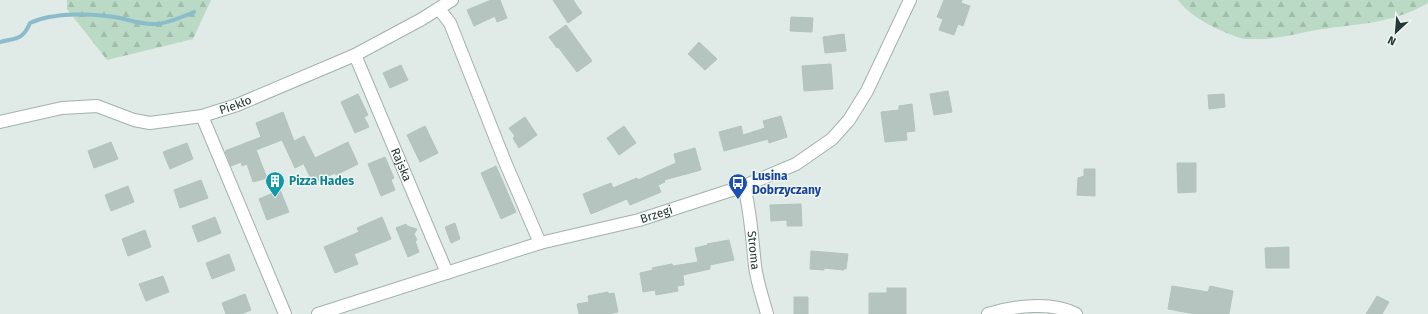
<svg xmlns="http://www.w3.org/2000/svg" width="1428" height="314" font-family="'Fira Sans',sans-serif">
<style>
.forest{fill:url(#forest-firs)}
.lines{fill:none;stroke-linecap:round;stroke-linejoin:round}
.stream{stroke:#8abccc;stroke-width:4}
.building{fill:#b5c4bf;stroke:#b3c3be}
.minor-casing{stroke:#a3b1ad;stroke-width:14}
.minor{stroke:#fff;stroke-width:12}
.labels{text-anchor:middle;stroke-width:3;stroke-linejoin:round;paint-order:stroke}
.street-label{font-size:12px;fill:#223935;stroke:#f0f7f4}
.transit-label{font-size:12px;font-weight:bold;fill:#164399;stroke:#f0f7f4;text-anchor:start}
.culture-label{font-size:12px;font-weight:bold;fill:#0d838f;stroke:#f0f7f4;text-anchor:start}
</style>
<defs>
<pattern id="forest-firs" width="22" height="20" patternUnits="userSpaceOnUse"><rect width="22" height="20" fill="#badac5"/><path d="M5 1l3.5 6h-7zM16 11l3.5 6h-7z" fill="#a0bcaa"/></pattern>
</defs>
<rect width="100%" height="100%" fill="#e0eae6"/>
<path class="forest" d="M67 0H211L193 39 107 60 67 9Z
M1178 0H1428V3C1391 24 1363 23 1323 29 1301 32 1281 39 1257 39 1254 39 1249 39 1245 39 1224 34 1191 18 1178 0Z"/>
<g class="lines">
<path class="stream" d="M0 42C16 38 23 40 30 23 53 12 95 13 120 18 132 21 144 25 156 24 170 23 181 17 194 12"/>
</g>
<path class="building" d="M491 0H500L507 18 497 22 495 16 474 26 467 10Z
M553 0H573L582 13 568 23Z
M944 0H962L961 3 970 6 963 26 958 24 954 35 939 30 943 19 937 17Z
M791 17 813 18 812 32 790 31Z
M566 25 592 61 577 72 558 47 557 48 549 37Z
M844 34 846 51 825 53 823 37Z
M699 42 717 59 705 70 688 54Z
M831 64 833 89 804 91 802 66Z
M401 65 408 80 390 88 383 73Z
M948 91 952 112 934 115 930 94Z
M358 94 368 115 364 117 369 127 355 133 341 102Z
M1224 94 1225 107 1209 109 1208 95Z
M912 104 915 131 906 132 907 140 885 142 881 112 899 110V106Z
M283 112 294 141 304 136 315 158 348 142 358 164 336 175 335 173 313 183 298 152 303 164 295 168 282 140 256 150 267 178 253 182 247 164 242 166 241 162 231 166 225 151 261 137 256 123Z
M781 116 787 137 769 143 768 139 724 151 719 132 741 126 743 135 765 128 763 121Z
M525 117 537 135 519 148 513 138 515 136 509 128Z
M425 126 438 153 420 162 407 135Z
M624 126 636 143 619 155 607 138Z
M111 142 118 159 94 168 88 151Z
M187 143 193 159 170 169 163 152Z
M695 148 701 170 664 180 665 182 658 185 661 192 630 205 627 199 591 214 583 194 611 183 613 188 637 178 638 180 676 163 674 154Z
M385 157 394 178 391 180 395 190 381 196 368 164Z
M1177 163H1196V192L1178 193Z
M496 166 516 212 501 219 481 173Z
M1084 169H1095V196L1077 195 1078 178 1084 176Z
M201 180 208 198 180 208 174 190Z
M128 186 134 202 111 211 105 195Z
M280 190 289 212 267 220 259 199Z
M801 204 802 226H787V220L771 221 770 205Z
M215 217 221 233 198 242 192 226Z
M382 217 391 239 354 254 358 264 335 273 324 247 359 232 357 228Z
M455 223 460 239 451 243 445 227Z
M406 224 407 226 417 229 414 234 417 240 415 241 419 252 408 257 396 228Z
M145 230 151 247 128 256 122 239Z
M729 240 734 260 710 265V269L683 275 684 285 677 286 678 291 656 295 655 290 643 292 640 273 653 270 652 268 672 264 673 266 698 262 695 248 708 245 707 244Z
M1289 247V268H1266L1265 248Z
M811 251 848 254 846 269 844 268V270L824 268V270L810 269Z
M229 254 235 270 212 279 206 263Z
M163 276 169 292 146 301 139 284Z
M1172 286 1208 292 1210 286 1233 291 1229 314H1195L1168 309Z
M887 288H906V314H869V293H887Z
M608 292V294L614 293 618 312 608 314H579L577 304 589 302 588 296Z
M245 294 251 310 241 314H226L222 303Z
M1377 296 1389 302 1382 314H1366Z
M794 297H808V314H794Z"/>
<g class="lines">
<defs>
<g id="minor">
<path d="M439 9 450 23 505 162 540 243"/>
<path id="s1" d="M355 55 447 273"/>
<path d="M202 116 285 314"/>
<path id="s2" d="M0 122 62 108 97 106 134 120 150 123 202 116 237 105 355 55 422 19 452 0"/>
<path id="s3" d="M744 186C751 214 752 238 755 266 757 282 763 299 767 314"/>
<path id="s4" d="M318 314 540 243 639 220 744 186 796 164 832 139 849 120 867 91 910 0"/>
<path d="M988 314C1013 306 1052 301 1076 314"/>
</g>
</defs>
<use href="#minor" class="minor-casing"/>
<use href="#minor" class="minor"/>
</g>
<defs>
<symbol id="building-pin" viewBox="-11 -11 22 30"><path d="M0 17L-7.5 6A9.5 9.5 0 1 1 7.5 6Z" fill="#0f9aa8" stroke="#f0f7f4"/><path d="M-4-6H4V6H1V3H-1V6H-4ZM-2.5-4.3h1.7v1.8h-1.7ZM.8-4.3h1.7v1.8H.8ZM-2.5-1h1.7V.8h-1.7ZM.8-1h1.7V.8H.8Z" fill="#fff"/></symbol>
<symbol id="bus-pin" viewBox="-11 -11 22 30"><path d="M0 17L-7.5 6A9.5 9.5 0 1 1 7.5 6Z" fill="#1a4fb4" stroke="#f0f7f4"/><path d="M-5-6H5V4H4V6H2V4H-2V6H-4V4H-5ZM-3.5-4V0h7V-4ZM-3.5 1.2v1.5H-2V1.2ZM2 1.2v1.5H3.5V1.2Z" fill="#fff"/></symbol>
</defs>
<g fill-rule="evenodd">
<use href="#building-pin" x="264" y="170" width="22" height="30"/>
<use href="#bus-pin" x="727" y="172" width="22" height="30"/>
</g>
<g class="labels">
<g class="street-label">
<text dy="4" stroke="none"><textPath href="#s2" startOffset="242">Piekło</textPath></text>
<text dy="4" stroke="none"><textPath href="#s1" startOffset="119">Rajska</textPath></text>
<text dy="4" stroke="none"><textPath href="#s4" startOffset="353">Brzegi</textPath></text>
<text dy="4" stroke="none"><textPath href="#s3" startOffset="65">Stroma</textPath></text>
</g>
<g class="transit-label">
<text x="752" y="180">Lusina<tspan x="752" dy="14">Dobrzyczany</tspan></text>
</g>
<g class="culture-label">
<text x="289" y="185">Pizza Hades</text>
</g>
</g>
<g transform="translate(1396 32) rotate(206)" stroke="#f0f7f4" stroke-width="3" paint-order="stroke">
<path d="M0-3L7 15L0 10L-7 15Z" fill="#223935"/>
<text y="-6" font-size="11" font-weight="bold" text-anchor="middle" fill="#223935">N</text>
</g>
</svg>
